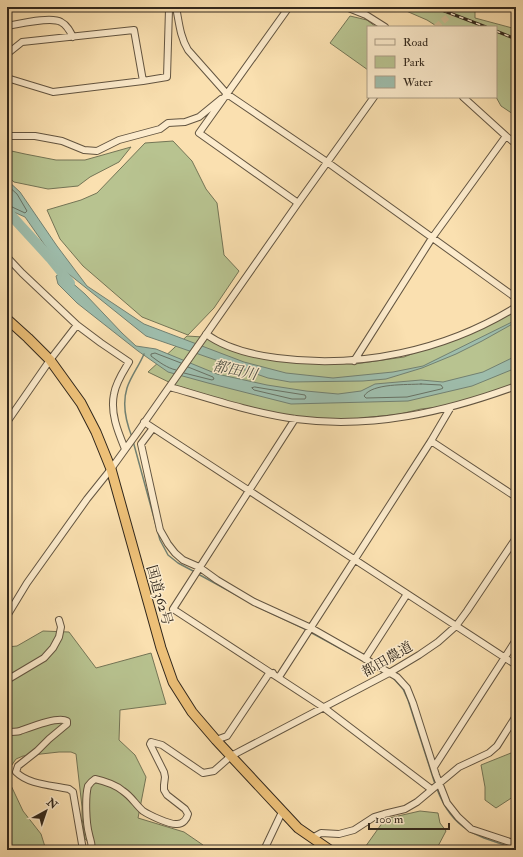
<svg xmlns="http://www.w3.org/2000/svg" width="523" height="857" font-family="'IM FELL Double Pica','Noto Serif JP',serif">
<style>
.green{fill:#b8c390;stroke:#747556}
.water{fill:#9ebdac;stroke:#728172}
.lines{fill:none;stroke-linecap:round;stroke-linejoin:round}
.shore{stroke:#687264;stroke-width:1}
.stream{stroke:#728172;stroke-width:1.5}
.river{stroke:#9ebdac;stroke-width:10}
.minor-tunnel{stroke:#d2bb92;stroke-width:6;stroke-dasharray:6 3;stroke-linecap:butt}
.minor-casing{stroke:#635541;stroke-width:8}
.highway-casing{stroke:#31271c;stroke-width:11}
.minor{stroke:#fcebcc;stroke-width:6}
.highway{stroke:#edc078;stroke-width:9}
.rail-casing{stroke:#31271c;stroke-width:3}
.rail{stroke:#fcebcc;stroke-width:1.5;stroke-dasharray:4.5;stroke-linecap:butt}
.labels{text-anchor:middle;stroke-width:3;stroke-linejoin:round;paint-order:stroke}
.street-label{font-size:14px;fill:#31271c;stroke:#fcebcc}
.water-label{font-size:15px;font-style:italic;fill:#525447;stroke:#fcebcc}
</style>
<rect width="100%" height="100%" fill="#fae0b0"/>
<filter id="stains"><feTurbulence type="fractalNoise" baseFrequency=".005" numOctaves="4"/><feColorMatrix values="0 0 0 0 .2 0 0 0 0 .09 0 0 0 0 .02 0 0 0 .5 -.17"/></filter>
<radialGradient id="worn" r=".72"><stop offset=".6" stop-color="#630" stop-opacity="0"/><stop offset="1" stop-color="#630" stop-opacity=".3"/></radialGradient>
<path class="green" d="M397 7H475V18L516 29V116L501 106 496 97V27H438L427 20Z
M350 16 367 20 376 27H368V70L330 43Z
M173 141 192 161 206 189 217 203 224 255 239 271 214 308 188 335 142 317 83 266 60 239 47 210 81 200 97 193 145 143Z
M131 147 119 162 90 177 78 186 48 189 14 182 7 176V150L25 154 56 160H85Z
M516 305V385L447 406 421 409 400 414 345 420 313 419 289 416 222 401 177 386 148 372 187 336 203 337 280 361 355 364 404 357 460 335Z
M43 631 69 632 96 668 151 653 166 704 120 710 119 740 135 755 146 777 138 818 184 832 203 845 206 850H98L85 839 82 818V807L76 754 71 752H59L23 756 16 759 7 772V647L17 646Z
M516 751V795L496 808 485 800V787L481 765Z
M7 777 23 811 41 834 46 850H7Z
M420 811 438 813 440 823 446 831 436 850H363L385 819Z"/>
<path class="water" d="M7 180 20 192 57 246 87 286 144 324 244 362 286 373 333 378 393 372 423 366 516 320V322L482 341 456 354 422 368 386 379 363 381 290 382 268 378 146 336 60 267 25 217 7 209Z
M61 273 85 294 122 333 136 346 156 349 217 374 267 385 306 391 338 394 361 391 375 384 421 380 443 382 483 372 516 356V368L472 386 408 401 291 404 208 383 168 372 138 351 77 303 58 284 56 276Z"/>
<g class="lines">
<path class="shore" d="M7 185 17 194 27 211 25 213 10 206 7 205
M176 370C167 368 159 362 151 356V354L155 353 181 363
M184 373 212 380 214 379 213 377 188 367
M421 384 441 385 443 388 441 389 407 397 366 398 364 396C372 383 407 385 421 384Z
M255 387 267 389 305 395 306 397 305 399H292L254 390 252 388Z"/>
<path class="stream" d="M132 437C126 422 122 404 127 388 131 376 139 366 144 354
M133 441 160 540 168 555 178 563 195 572
M198 574 242 598
M256 606 307 630
M310 632 356 657
M394 679 403 689 408 700 435 784
M437 789C443 805 453 821 468 830
M471 832 484 838 516 849"/>
<path class="river" d="M7 211 50 258 70 283"/>
<path class="minor-tunnel" d="M436 27 457 9 458 7"/>
<defs>
<path id="minor" d="M176 7C179 22 180 37 188 50L227 94 327 162 516 298
M289 7 199 133 298 203
M346 7 366 15 385 27
M7 8 15 7
M7 26C19 24 51 16 61 22 67 25 70 31 73 37
M7 54 22 42 134 30 143 81
M7 78 53 92 143 81 167 77 169 9 176 7
M463 97 506 136 516 144
M7 136H35L62 141 84 150 97 151 119 140 160 129 168 123 185 122 199 117 221 99
M7 257 22 273 77 325 101 343 129 362C123 372 116 382 114 394 110 413 118 432 125 449
M206 334C225 348 254 355 277 358 359 369 445 351 516 307
M7 340 8 338
M354 361 432 238 506 136
M170 387C211 399 253 413 296 419 372 429 445 412 516 386
M295 419 173 609 323 707 431 789
M7 422 50 360 77 325
M144 422 516 665
M153 428 141 444 160 530 168 544 175 553 183 560 199 567 217 580 254 602 311 628 397 677 407 688 413 703 436 775 447 803 458 817 471 829 516 844
M431 441 516 497
M7 616 27 583 87 499 111 469 137 433 298 203 374 97
M365 659 407 594
M279 677 431 441 451 407
M7 680 44 658 53 648 59 637 61 627 59 620
M7 732C11 732 16 732 20 731 31 727 58 716 67 721V724L49 739 37 751 18 766 16 772C29 785 52 785 69 789L73 792 83 850
M216 740 227 736 268 675 273 673
M434 767 516 640
M312 838 321 833 339 834 354 830 374 817 384 814 405 809 417 802 459 767 489 753 497 746 516 716
M91 850C93 845 90 840 89 834 86 823 85 797 88 786 90 783 92 781 95 779 104 781 116 785 123 791 131 796 136 805 143 811 149 815 170 825 177 824 183 824 187 819 188 814L185 809 167 795 164 790V785L165 777 164 772 150 744 151 742 162 745 203 773 214 771 231 756 389 673 419 655 438 642 456 626 467 611 516 538
M264 850 282 812"/>
<path id="highway" d="M7 319 28 338 50 360 81 403 96 432 111 469 161 648 173 682 192 712 216 740 298 828 327 848 330 850"/>
</defs>
<use href="#minor" class="minor-casing"/>
<use href="#highway" class="highway-casing"/>
<use href="#minor" class="minor"/>
<use href="#highway" class="highway"/>
<defs>
<path id="rail" d="M434 7 486 27
M496 31 516 39"/>
</defs>
<use href="#rail" class="rail-casing"/>
<use href="#rail" class="rail"/>
</g>
<g class="labels">
<g class="street-label">
<text transform="translate(160 595) rotate(74)" y="5">国道362号</text>
<text transform="translate(387 659) rotate(-30)" y="5">都田農道</text>
</g>
<g class="water-label">
<text transform="translate(235 370) rotate(12)" y="5">都田川</text>
</g>
</g>
<rect width="523" height="857" fill="none" stroke="#fae0b0" stroke-width="24"/>
<rect x="8" y="8" width="507" height="841" fill="none" stroke="#31271c" stroke-width="2"/>
<rect x="12" y="12" width="499" height="833" fill="none" stroke="#31271c"/>
<rect x="367" y="26" width="130" height="72" fill="#fcebcc" stroke="#ab9d86"/>
<rect x="375" y="39" width="20" height="6" fill="#fcebcc" stroke="#ab9d86"/>
<text x="403" y="46" font-size="12" fill="#31271c">Road</text>
<rect x="375" y="56" width="20" height="12" fill="#b8c390" stroke="#ab9d86"/>
<text x="403" y="66" font-size="12" fill="#31271c">Park</text>
<rect x="375" y="76" width="20" height="12" fill="#9ebdac" stroke="#ab9d86"/>
<text x="403" y="86" font-size="12" fill="#31271c">Water</text>
<g transform="translate(46 811) rotate(40)" stroke="#fcebcc" stroke-width="3" paint-order="stroke">
<path d="M0-3L7 15L0 10L-7 15Z" fill="#31271c"/>
<text y="-6" font-size="11" font-weight="bold" text-anchor="middle" fill="#31271c">N</text>
</g>
<path d="M369 823v6h80v-6" fill="none" stroke="#31271c" stroke-width="2"/>
<text x="375" y="823" font-size="12" fill="#31271c" stroke="#fcebcc" stroke-width="3" paint-order="stroke">100 m</text>
<rect width="100%" height="100%" filter="url(#stains)"/>
<rect width="100%" height="100%" fill="url(#worn)"/>
</svg>
